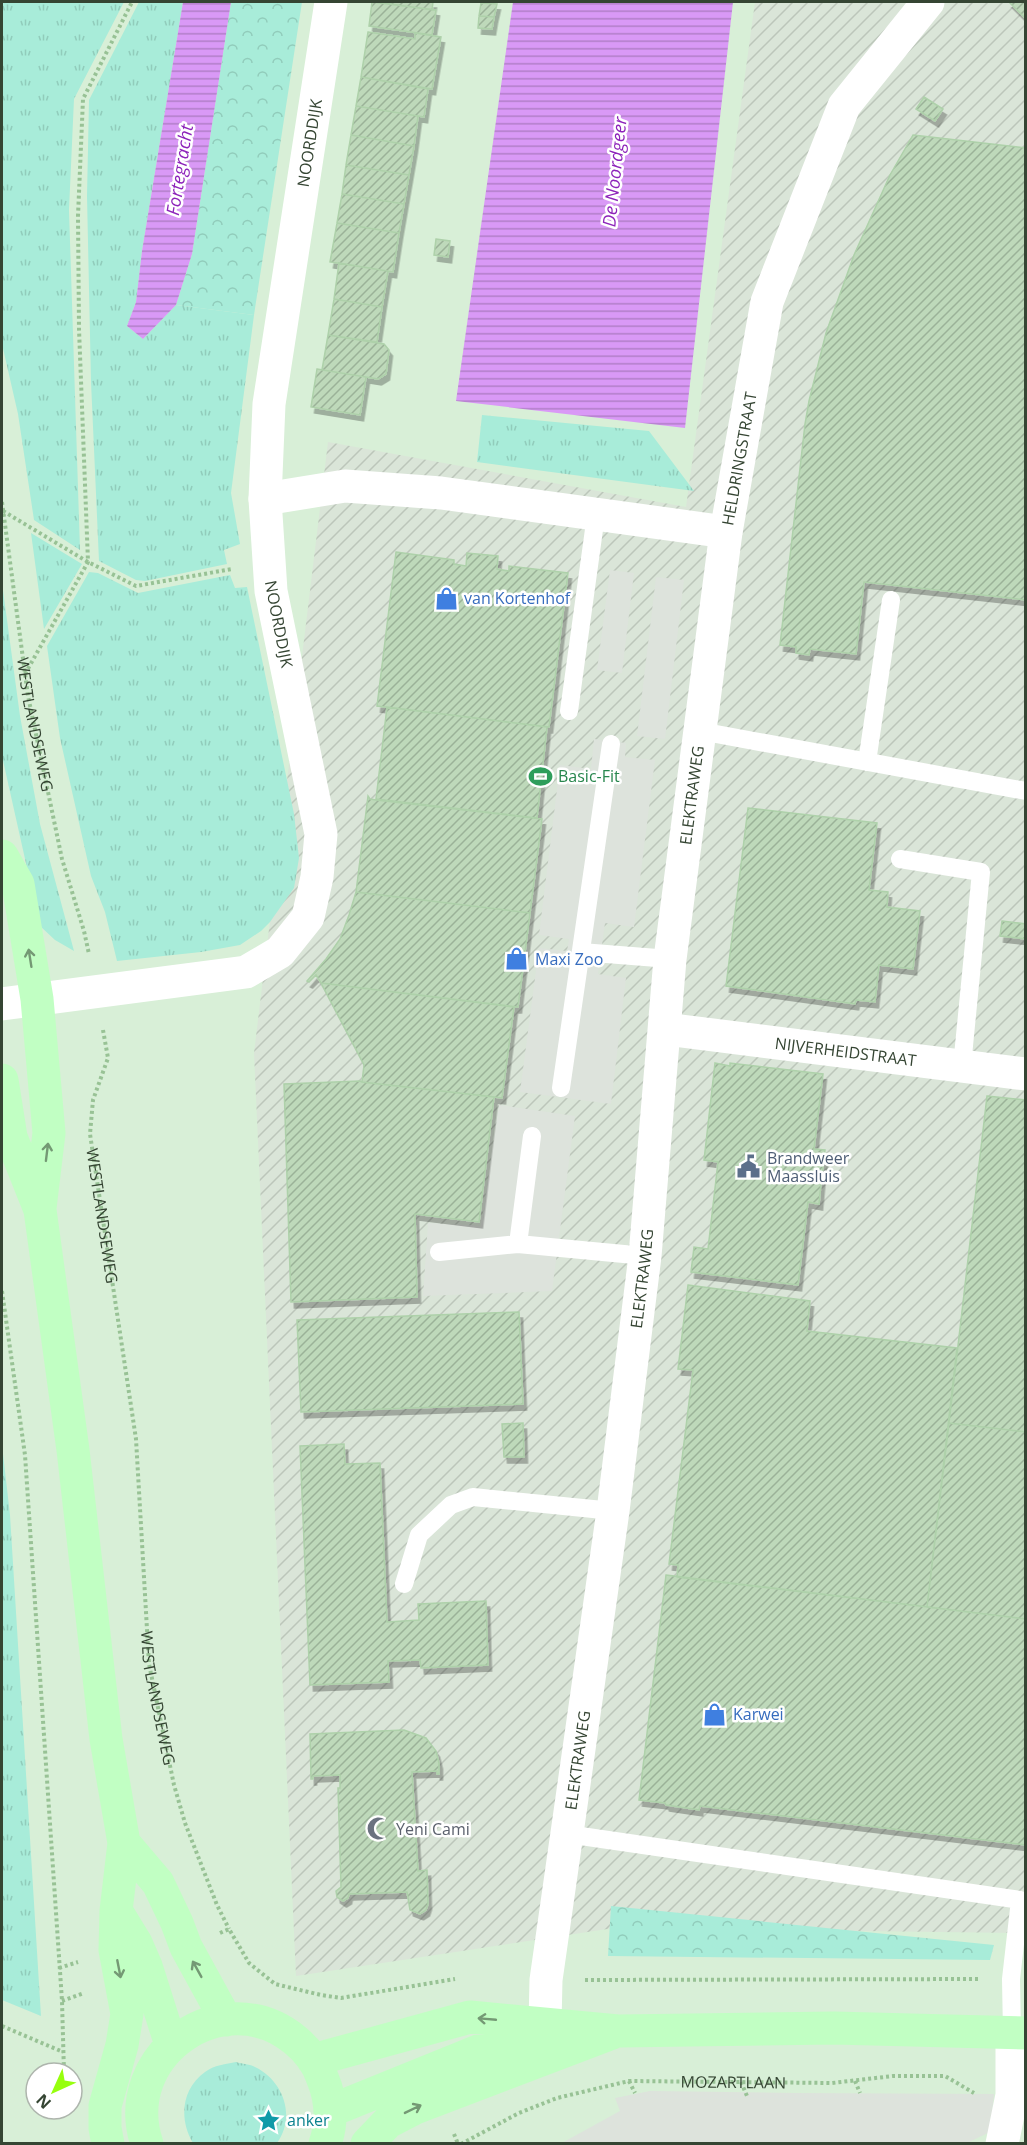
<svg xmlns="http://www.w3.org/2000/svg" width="1027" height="2145" font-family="'Open Sans',sans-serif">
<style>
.residential{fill:#d8efd7;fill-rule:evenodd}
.industrial{fill:url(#industrial-furrows)}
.grass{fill:url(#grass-tufts)}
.forest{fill:url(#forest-crowns)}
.parking{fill:#dde3dc}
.water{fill:url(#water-rules)}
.building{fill:url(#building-hatch);stroke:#aed1aa;stroke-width:1.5;filter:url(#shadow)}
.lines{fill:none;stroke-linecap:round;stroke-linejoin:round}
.path{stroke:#98c295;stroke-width:4;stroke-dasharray:3 3;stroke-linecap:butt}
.lane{stroke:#fff;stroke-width:18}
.street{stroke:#fff;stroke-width:33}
.secondary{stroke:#c1ffc3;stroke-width:33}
.oneway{stroke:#749974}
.labels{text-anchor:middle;stroke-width:5;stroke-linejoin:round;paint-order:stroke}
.street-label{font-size:16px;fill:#354533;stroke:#fff}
.shop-label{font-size:16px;fill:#366cbe;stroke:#fff;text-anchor:start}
.leisure-label{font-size:16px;fill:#27864d;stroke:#fff;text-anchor:start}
.service-label{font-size:16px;fill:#4e5e75;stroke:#fff;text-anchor:start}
.worship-label{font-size:16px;fill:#5b616d;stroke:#fff;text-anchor:start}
.culture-label{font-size:16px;fill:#0d838f;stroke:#fff;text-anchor:start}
.water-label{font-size:18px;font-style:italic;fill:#8d23ba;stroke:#fff}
</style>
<defs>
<pattern id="industrial-furrows" width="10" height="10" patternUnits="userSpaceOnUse" patternTransform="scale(1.5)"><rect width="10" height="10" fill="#dae5d8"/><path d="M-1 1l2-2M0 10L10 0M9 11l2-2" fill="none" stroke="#bcc6ba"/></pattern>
<pattern id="grass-tufts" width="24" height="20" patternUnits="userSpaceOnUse" patternTransform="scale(1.5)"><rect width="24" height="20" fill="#a8ecd9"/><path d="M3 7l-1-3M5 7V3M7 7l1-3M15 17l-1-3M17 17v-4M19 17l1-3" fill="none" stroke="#91ccbb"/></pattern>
<pattern id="forest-crowns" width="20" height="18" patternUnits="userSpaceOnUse" patternTransform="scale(1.5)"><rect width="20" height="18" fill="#a8ecd9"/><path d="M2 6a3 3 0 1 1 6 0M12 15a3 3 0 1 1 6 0" fill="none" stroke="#91ccbb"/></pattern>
<pattern id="water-rules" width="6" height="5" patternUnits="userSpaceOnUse" patternTransform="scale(1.5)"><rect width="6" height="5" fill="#d999f6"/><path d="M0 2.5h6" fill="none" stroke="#b17fc8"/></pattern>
<pattern id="building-hatch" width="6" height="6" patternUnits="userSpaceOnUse" patternTransform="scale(1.5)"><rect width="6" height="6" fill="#bed9ba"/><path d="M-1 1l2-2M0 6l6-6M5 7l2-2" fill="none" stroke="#9bb298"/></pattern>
<filter id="shadow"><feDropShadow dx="3.5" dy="6" stdDeviation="0" flood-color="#0004"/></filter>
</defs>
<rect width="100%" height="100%" fill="#e3f3e3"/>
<path class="residential" d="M2 2H1025V2143L2 2144ZM36 2073H72V2109H36Z"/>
<path class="industrial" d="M755 2H1025V1933L614 1928 296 1976 254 1053 328 442 686 507Z"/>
<path class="grass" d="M2 2H124L74 99 69 210 80 550 34 520 18 414 2 344Z
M139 2H183L142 251 136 302 127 326 143 339 176 305 254 315 231 493 240 544 224 550 227 564 145 581 136 580 99 561 91 382 87 196 89 100Z
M482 415 649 431 694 491 477 462Z
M31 533 82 564 44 629Z
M89 572 98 573 138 593 230 575 235 588 247 587 294 814 299 858 294 888 270 922 261 931 240 945 201 952 117 961 105 912 91 876 60 738 47 646Z
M2 583 20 716 40 824 74 951 55 940 40 926 2 756Z
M2 1445 10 1515 41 2016 2 2000Z
M236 2062C243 2064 250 2064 255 2067 284 2081 296 2117 277 2143H193C179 2120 181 2089 205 2072 214 2065 226 2064 236 2062Z"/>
<path class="forest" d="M231 2H302L254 315 176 305 192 254Z
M611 1906 994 1945 990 1960 608 1956Z"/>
<path class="parking" d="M610 570 634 573 622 673 597 670Z
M656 577 684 580 665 739 637 736Z
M594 739 626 743 625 757 655 760 634 927 605 923 598 974 626 978 611 1104 520 1092 539 948 567 951 569 939 539 935 560 765 591 769Z
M499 1105 575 1116 552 1291 423 1296 428 1223 481 1226Z
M650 2091 795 2093 994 2094 990 2132 967 2143 560 2144 620 2111 615 2098Z"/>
<path class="water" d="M183 2H231L192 254 176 305 143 339 127 326 136 302 142 251Z
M513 2H733L685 428 456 401Z"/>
<path class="building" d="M372 2 436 10 432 35 369 26Z
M377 2H433L432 10Z
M1009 2H1026V19Z
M481 3 497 4 494 17 479 16Z
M479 16 494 17 492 29 478 28Z
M368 32 415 39V33L441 37 432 89 361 77Z
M361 77 428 89 424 117 356 106Z
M924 97 943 109 935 121 916 109Z
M356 106 418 116 414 146 351 135Z
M351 135 414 146 409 175 346 165Z
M913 135 1026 148V600L864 582 856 654 810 649 809 655 796 653V647L780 645 805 424 809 401 826 333 854 255 890 175Z
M346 165 409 175 404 204 342 194Z
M342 194 404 204 399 233 337 223Z
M337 223 399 233 393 272 330 262Z
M436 239 450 241 448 257 434 255Z
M339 263 388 271 382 307 334 299Z
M334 299 382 307 377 342 328 335Z
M328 335 384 344 389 350 386 374 378 379 322 370Z
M317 369 366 377 360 415 311 407Z
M396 552 454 560V564L466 566 467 553 498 556 497 569 509 571V566L568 573 549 727 377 706Z
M387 707 547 727 537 818 376 799Z
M368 796 370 799 376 800 542 819 530 913 356 892Z
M748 808 877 823 869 890 888 892 887 907 920 911 913 969 879 965 875 1002 856 1000 855 1004 726 986Z
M356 892 530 913 518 1007 321 983 316 975 309 982 307 981 326 959 340 939 349 915Z
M1002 921 1026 924V939L1000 936Z
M321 983 514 1007 502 1098 362 1082 364 1065Z
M715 1063 730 1066V1063L823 1074 814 1149 825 1150 821 1183 819 1204 808 1202 798 1285 691 1272 694 1247 708 1249 718 1162 704 1160Z
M360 1081 362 1082 494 1097 479 1222 415 1214 417 1297 291 1302 284 1084Z
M987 1096 1026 1100V1432L949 1423Z
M688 1285 810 1301 807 1331 957 1348 927 1607 677 1577 678 1565 669 1564 693 1370 678 1369Z
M519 1312 523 1404 301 1412 297 1320Z
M523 1423 524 1457H504L502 1424Z
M949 1423 1026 1432V1619L927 1607Z
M344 1444 345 1464 380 1463 387 1622 419 1620 418 1604 486 1601 488 1665 421 1668 420 1660 388 1661 389 1682 310 1685 300 1446Z
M666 1575 1026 1619V1845L700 1806 699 1810 666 1805 665 1803 639 1800Z
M404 1730 426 1738 436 1751 439 1763V1774H437V1771L412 1772 418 1871 427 1870 428 1904 426 1910 420 1914 410 1910 407 1892 349 1894 348 1898 343 1901 337 1897 336 1891 341 1887 338 1788H340V1775L313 1776V1779H311L310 1734Z"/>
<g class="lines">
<g class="path">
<path id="s1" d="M2 502 28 696 62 859 84 931 89 954"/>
<path d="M3 511 88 562 136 586 232 569"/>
<path d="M25 674 88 562 79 329 78 216 83 99 132 2"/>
<path id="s2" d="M103 1030 108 1058 93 1100 90 1134 136 1439 149 1664 174 1785 185 1823 217 1905 229 1929"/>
<path d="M2 1291 25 1455 62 2001 64 2073"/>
<path d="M220 1933 229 1929 249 1963 275 1984 321 1995 341 1998 455 1979"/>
<path d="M59 1968 78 1962"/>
<path d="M585 1980 980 1979"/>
<path d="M62 2001 84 1993"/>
<path d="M2 2026 63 2052"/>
<path d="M629 2081 635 2093"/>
<path d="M855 2081 860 2093"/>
<path d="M741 2082 747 2096"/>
<path d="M454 2134 458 2144"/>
<path id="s3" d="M461 2144 519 2113 557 2098 629 2081 832 2083 893 2076H945L974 2093"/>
</g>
<path class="lane" d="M569 711 596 515
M700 731 1026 791
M867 762 891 600
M900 859 981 872 962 1066
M581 952 670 959
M561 1088 611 744
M518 1244 532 1136
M439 1252 518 1244 645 1256
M404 1584 419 1535 451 1505 473 1497 613 1511
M567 1834 1020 1900 1011 1979 1012 2033"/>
<g class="street">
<path d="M265 499 345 486 441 493 726 532"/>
<path id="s4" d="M2 1004 246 972 280 952 308 917 317 877 321 834 271 591 265 499 269 404 331 2"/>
<path id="s5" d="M665 1029 1026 1074"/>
<path id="s6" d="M545 2024 546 1980 613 1511 645 1256 670 959 726 532 767 302 844 106 928 2"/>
<path d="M1002 2144 1012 2095V2033"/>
</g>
<path class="secondary" d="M2 856 18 884 37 999 49 1133 40 1208
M2 1080 11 1137 40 1210 73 1450 106 1739 124 1843 116 1911 115 1950 127 2014 122 2045 105 2106V2128L108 2144
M124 1843 158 1883 177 1923 186 1947 226 2020
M117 1912 136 1943 146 1966 171 2045
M313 2060 470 2017 618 2031 834 2028 1026 2033
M330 2111 540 2026
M147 2144C117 2055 223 1981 295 2040 307 2050 317 2062 322 2077 331 2098 333 2121 325 2144
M367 2144 388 2122 415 2108 612 2033"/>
</g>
<defs><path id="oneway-shaft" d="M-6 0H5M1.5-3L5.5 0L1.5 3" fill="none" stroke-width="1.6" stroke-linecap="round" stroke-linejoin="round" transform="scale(1.5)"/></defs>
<g class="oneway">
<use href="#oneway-shaft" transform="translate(30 958) rotate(-99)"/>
<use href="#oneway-shaft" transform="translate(47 1152) rotate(-83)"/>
<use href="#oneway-shaft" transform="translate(119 1969) rotate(79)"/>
<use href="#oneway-shaft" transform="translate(197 1969) rotate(-119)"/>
<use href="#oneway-shaft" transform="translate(487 2019) rotate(-175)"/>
<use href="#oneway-shaft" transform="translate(413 2109) rotate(-26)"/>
</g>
<defs>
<symbol id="shop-bare" viewBox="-9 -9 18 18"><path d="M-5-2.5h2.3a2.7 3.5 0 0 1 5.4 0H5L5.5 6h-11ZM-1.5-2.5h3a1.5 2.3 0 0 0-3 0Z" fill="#3f7fe0" stroke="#fff" stroke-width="2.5" paint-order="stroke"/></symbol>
<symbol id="stadium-bare" viewBox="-9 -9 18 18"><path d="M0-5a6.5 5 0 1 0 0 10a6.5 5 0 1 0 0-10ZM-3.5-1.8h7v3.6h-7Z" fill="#2e9e5b" stroke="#fff" stroke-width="2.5" paint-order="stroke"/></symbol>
<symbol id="civic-bare" viewBox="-9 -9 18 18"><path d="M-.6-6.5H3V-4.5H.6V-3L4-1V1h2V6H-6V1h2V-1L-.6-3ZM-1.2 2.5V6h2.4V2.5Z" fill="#5c6f8a" stroke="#fff" stroke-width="2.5" paint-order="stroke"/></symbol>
<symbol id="mosque-bare" viewBox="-9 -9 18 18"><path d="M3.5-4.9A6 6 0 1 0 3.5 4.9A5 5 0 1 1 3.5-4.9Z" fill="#6b7280" stroke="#fff" stroke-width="2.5" paint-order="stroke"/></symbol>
<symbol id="sight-bare" viewBox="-9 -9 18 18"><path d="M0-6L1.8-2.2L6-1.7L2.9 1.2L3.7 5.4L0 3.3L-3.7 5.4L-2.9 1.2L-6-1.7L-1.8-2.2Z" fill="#0f9aa8" stroke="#fff" stroke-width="2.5" paint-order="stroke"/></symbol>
</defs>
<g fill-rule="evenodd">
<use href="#shop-bare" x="430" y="582" width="33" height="33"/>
<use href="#stadium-bare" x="524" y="760" width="33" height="33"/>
<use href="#shop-bare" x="500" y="942" width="33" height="33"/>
<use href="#civic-bare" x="732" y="1150" width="33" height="33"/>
<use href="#shop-bare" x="698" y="1698" width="33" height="33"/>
<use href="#mosque-bare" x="362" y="1812" width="33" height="33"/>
<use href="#sight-bare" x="252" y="2104" width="33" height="33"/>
</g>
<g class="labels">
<g class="street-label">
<text dy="6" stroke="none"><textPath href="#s4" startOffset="1114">NOORDDIJK</textPath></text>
<text dy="6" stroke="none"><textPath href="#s6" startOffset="1578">HELDRINGSTRAAT</textPath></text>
<text transform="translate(279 624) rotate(79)" y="6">NOORDDIJK</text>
<text dy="6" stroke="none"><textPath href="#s1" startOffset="225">WESTLANDSEWEG</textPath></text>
<text dy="6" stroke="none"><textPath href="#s6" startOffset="1238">ELEKTRAWEG</textPath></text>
<text dy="6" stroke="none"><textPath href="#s5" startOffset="182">NIJVERHEIDSTRAAT</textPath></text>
<text dy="6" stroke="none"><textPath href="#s2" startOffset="190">WESTLANDSEWEG</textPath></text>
<text dy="6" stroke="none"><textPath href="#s6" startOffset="752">ELEKTRAWEG</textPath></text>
<text dy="6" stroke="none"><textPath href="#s2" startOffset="676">WESTLANDSEWEG</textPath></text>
<text dy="6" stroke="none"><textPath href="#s6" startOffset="266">ELEKTRAWEG</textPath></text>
<text dy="6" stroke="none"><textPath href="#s3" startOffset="285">MOZARTLAAN</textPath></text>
</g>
<g class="shop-label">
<text x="464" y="604">van Kortenhof</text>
<text x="535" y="965">Maxi Zoo</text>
<text x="733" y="1720">Karwei</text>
</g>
<g class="leisure-label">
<text x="558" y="782">Basic-Fit</text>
</g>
<g class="service-label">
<text x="767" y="1164">Brandweer<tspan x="767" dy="18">Maassluis</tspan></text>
</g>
<g class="worship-label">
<text x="396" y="1835">Yeni Cami</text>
</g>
<g class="culture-label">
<text x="287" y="2126">anker</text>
</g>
<g class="water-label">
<text transform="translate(180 170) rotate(-81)" y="6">Fortegracht</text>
<text transform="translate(615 172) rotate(-84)" y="6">De Noordgeer</text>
</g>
</g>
<rect width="1027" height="2145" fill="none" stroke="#354533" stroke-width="6"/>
<g transform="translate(54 2091) rotate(225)"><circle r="28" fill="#ffffff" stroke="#aeb5ad" stroke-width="1.5"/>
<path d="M0-4.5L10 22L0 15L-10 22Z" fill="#97ff0e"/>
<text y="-9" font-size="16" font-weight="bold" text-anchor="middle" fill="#354533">N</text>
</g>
</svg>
